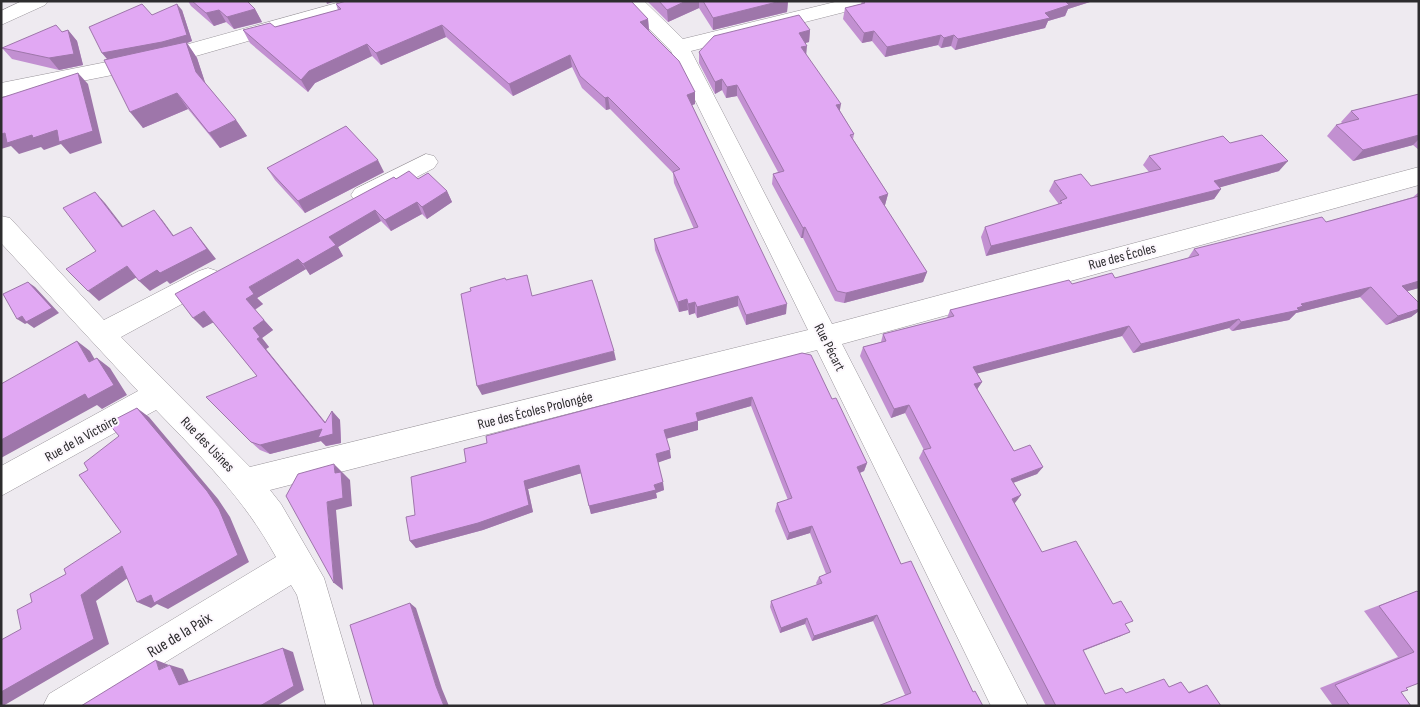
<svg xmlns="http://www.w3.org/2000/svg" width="1420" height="707" font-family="'Sofia Sans Condensed',sans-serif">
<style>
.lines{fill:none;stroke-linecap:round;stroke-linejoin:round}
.street-casing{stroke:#99949a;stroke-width:1}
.secondary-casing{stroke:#99949a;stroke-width:1}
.street{fill:#fff;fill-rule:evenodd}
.secondary{fill:#fff;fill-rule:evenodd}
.wall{fill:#c290d1}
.shaded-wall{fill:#9e76aa}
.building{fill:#e1a8f3;stroke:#9e76aa}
.labels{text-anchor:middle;stroke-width:4;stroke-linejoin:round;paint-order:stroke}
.street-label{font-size:14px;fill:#2d2c2e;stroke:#fcf7fd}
.near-street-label{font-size:16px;fill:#2d2c2e;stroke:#fcf7fd}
</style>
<rect width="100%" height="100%" fill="#eeeaf0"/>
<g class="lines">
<defs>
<path id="street" d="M22 1H48L45 5 1 25V11Z
M622 1H644L683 39 839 1H875L872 5 691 51 832 324 1419 167V185L842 344 1028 706H991L817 350 270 490 281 504 324 578 362 706H326L297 595 291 585 94 706H43L49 694 276 557C243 497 203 459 156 410L1 496V466L138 391 1 243V216L10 218 104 320 199 271 208 268 217 271 221 278 217 285 121 337 250 467 808 330 671 51Z
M426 154 434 156 438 162 434 168 371 201 363 204 355 201 351 195 355 189Z"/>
<path id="secondary" d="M344 1H377L374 5 168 64 1 97V83L167 50Z"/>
</defs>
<use href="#street" class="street-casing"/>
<use href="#secondary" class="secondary-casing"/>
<use href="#street" class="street"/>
<use href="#secondary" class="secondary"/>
</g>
<path class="wall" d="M188 1H247L255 9 262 22 234 29 226 22 214 26 191 6Z
M647 1H788L787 12 713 30 699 8 668 22Z
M862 1H1093L1068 9 1065 16 1048 21 1045 28 955 50 951 46 941 48 938 45 885 57 872 41 862 43 843 19 845 8 861 4Z
M336 4 648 19 649 30 695 92V104L692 105 786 314 746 325 738 306 697 318 695 313 689 315 688 310 679 312 655 250 654 239 694 229 674 183 673 173 610 109 606 110 582 88 572 67 513 96 446 37 381 65 372 56 315 83 308 92 250 43 243 30 275 27 338 10Z
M182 10 192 41 187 43 197 58 205 83 236 120 247 136 220 148 188 109 143 128 107 59 102 53 152 15Z
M68 30 77 41 83 65 59 70 12 59 2 48 62 32Z
M810 30 809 42 805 43 806 55 854 134 853 139 888 194 885 205H884L927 272 923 282 844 303 835 301 803 238H801L772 184 773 174 778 172 737 96 726 98 722 90 715 94 699 63V52Z
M1419 94V150L1413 145 1353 161 1327 136 1336 125 1343 124 1341 122 1351 111Z
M1230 143 1279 171 1220 187 1221 189 1214 199 986 256 981 237 985 227 1058 205V203L1049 191 1054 181 1091 186 1149 172 1143 165 1149 156Z
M267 168 384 172 305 213 275 180Z
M396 179H418L447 191 452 202 427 219 422 214 391 231 381 221 338 247 343 256 310 275 306 269 257 298 263 304 255 310 273 330 262 338 269 347 266 349 326 423 332 411 340 420 341 443 326 446 321 441 270 454 260 450 251 442 257 376 213 322 203 328Z
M1419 192V288L1407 291 1419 303V311L1411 317 1386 325 1360 297 1296 313 1289 320 1232 331 1229 328 1133 353 1122 336 977 373 982 382 977 389 1014 451 1043 467 1037 474 1013 483 1021 495 1014 503 1042 552 1125 625 1121 636 1083 651 1105 694 1126 693 1169 687 1181 682 1188 692 1207 685 1221 706H1046L919 458 923 450H924L905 413 891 418 860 356 863 347 881 342 883 334 947 318 950 310 1072 284 1115 278 1188 258 1194 249 1326 222 1413 197Z
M802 353 832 399 867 463 864 471 860 473 901 564 973 692 983 706 905 695 873 621 812 641 805 624 780 633 770 607 771 601 817 585 816 583 819 577 826 574 810 533 787 540 775 511 777 503 788 500 751 406 698 421V430L666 439 671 458 658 462 664 490 656 493 657 498 591 514 581 473 528 489 533 512 483 530 416 548 410 541 415 515 466 462 487 443Z
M1417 591 1419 683 1406 688 1401 692 1411 706H1333L1320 688 1398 657 1364 611Z"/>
<path class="shaded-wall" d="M326 1H336L327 4Z
M686 1H699V8L668 22 667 10Z
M781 1H788L787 12 713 30V18Z
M1064 1H1093L1068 9 1065 16 1048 21 1045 28 955 50 958 39 1045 13Z
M177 4 182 10 192 41 187 43 197 58 207 88 108 60 102 53Z
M255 9 262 22 234 29 227 17Z
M219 10 226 22 214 26 206 13Z
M648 19 649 31 640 22Z
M442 25 446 37 381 65 376 53Z
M68 30 77 41 83 65 59 70 49 58Z
M810 30 809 42 797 45 799 33Z
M874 31 872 41 862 43 864 33Z
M941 35 938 45 885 57 887 47Z
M954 35 951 46 941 48 944 38Z
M367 44 372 56 315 83 308 92 301 80 309 71Z
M807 46 806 57 801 47Z
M570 55 572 67 513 96 509 84Z
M78 73 88 84 102 143 70 154 61 144 44 150 41 147 19 154 11 146 1 149V134L5 133 32 135Z
M722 79V90L715 94V82Z
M737 85V96L726 98 727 87Z
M695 92V104L687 107V95Z
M177 93 188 109 143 128 130 112Z
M608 97 610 109 606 110 605 98Z
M841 104 839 115 836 105Z
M236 120 247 136 220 148 209 133Z
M1419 135V139L1413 145 1353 161 1363 150Z
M378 160 384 172 305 213 298 201Z
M1288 161 1279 171 1207 191 1214 181Z
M1221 189 1214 199 986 256 991 246Z
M447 191 452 202 427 219 422 207Z
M95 192 105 203 132 238 122 227Z
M888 194 885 205 876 208 879 197Z
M417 202 422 214 391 231 385 220Z
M154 210 163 221 182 247 173 236Z
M375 210 381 221 338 247 343 256 310 275 303 264 329 237Z
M191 227 216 259 170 284 167 281 150 291 139 281Z
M805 227 803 238H801L803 228Z
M298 259 306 269 257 298 263 304 254 310 246 299 249 287Z
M127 266 137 277 99 301 88 291Z
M927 272 923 282 844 303 846 293Z
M1419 281V288L1390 296 1402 286Z
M28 282 35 287 59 313 34 328 27 323 25 324 17 319 22 316Z
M1371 287 1360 297 1296 313 1289 320 1232 331 1241 322 1301 304Z
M738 296V306L697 318V307Z
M687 299 688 310 679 312 678 302Z
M695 302V313L689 315 688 304Z
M787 304 786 314 746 325V315Z
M1419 309V311L1411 317 1386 325 1398 316Z
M204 311 214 322 203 328 193 318Z
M1239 319 1229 328 1133 353 1141 344Z
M264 320 273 330 262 338 269 347 266 349 333 432 332 411 340 420 341 443 326 446 321 441 270 454 260 445 325 423 257 339 253 328Z
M1129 326 1122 336 968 376 973 367Z
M77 341 90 351 102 372 89 362Z
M614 351 616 360 482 395 477 386Z
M97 358 110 368 127 395 102 409 97 405 1 458V440Z
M982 382 976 391 974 384Z
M752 397 751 406 698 421V430L665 439 664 430 696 413Z
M909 405 905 413 891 418 894 409Z
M137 408 149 417 218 499 230 517 249 562 168 609 157 604 151 608 137 602Z
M670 450 671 458 657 463 656 454Z
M867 463 864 471 854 475 857 467Z
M334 464 350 480 352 506 336 510 343 590 334 583 327 502 335 473Z
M579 465 582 473 528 489 533 512 483 530 416 548 410 541 524 481Z
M1043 467 1037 474 1004 486 1011 479Z
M663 482 664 490 656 493 657 498 591 514 589 506Z
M1021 495 1015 503 1005 506 1012 499Z
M812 526 810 533 787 540 789 533Z
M122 566 136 572 96 601 109 644 3 706H1V692L81 595Z
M410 603 416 608 442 689 449 706H444L436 686Z
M877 615 873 621 812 641 814 636Z
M807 618 805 624 780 633 781 628Z
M1130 632 1121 636 1074 654 1083 650Z
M283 648 293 652 304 690 277 706H260Z
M156 660 169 665 159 670Z
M170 665 183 669 192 688 179 685Z"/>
<path class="building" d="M192 1H247L255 9 227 17 219 10 206 13Z
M346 1H631L648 19 640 22 679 61 695 92 687 95 787 304 746 315 738 296 697 307 695 302 688 304 687 299 678 302 654 239 698 227 673 172 680 169 608 97 605 98 580 76 570 55 509 84 442 25 376 53 367 44 309 71 301 80 243 30 270 23 275 27 341 9 336 4Z
M659 1H686L667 10Z
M703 1H781L713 18Z
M863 1H1065L1069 5 1045 13 1050 18 958 39 954 35 944 38 941 35 887 47 874 31 864 33 845 8 865 3Z
M142 4 152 15 177 4 187 35 162 42 102 53 89 27Z
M799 15 810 30 799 33 807 46 801 47 841 104 836 105 854 134 850 135 888 194 879 197 927 272 846 293 837 291 805 227 803 228 773 174 784 171 737 85 727 87 722 79 715 82 699 52 714 36Z
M56 25 62 32 68 30 74 54 49 58 2 48Z
M186 42 196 72 236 120 209 133 177 93 130 112 104 60Z
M78 73 93 131 59 142 57 130 33 138 32 135 7 143 5 133 1 134V98Z
M1419 94V135L1363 150 1336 125 1359 119 1351 111Z
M346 126 378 160 298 201 267 168Z
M1262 135 1288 161 1214 181 1221 189 991 246 985 227 1062 203 1060 201 1067 198 1054 181 1081 174 1091 186 1161 169 1149 156 1223 136 1230 143Z
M409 171 418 179 428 173 447 191 422 207 417 202 385 220 375 210 329 237 336 245 303 264 298 259 249 287 254 294 246 299 264 320 253 328 260 337 257 339 325 423 332 411 333 434 318 438 322 429 260 445 251 442 206 397 257 376 204 311 193 318 175 294 394 177 396 179Z
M95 192 122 227 154 210 173 236 191 227 207 249 160 273 157 270 139 281 127 266 88 291 66 269 96 251 63 208Z
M1419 196V281L1402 286 1419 303V309L1398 316 1371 287 1301 304 1303 306 1297 308 1299 310 1241 322 1239 319 1141 344 1129 326 973 367 982 382 974 384 1014 451 1030 445 1043 467 1011 479 1021 495 1012 499 1042 552 1076 541 1113 604 1121 601 1133 621 1125 624 1130 632 1083 650 1105 694 1122 688 1126 693 1164 679 1169 687 1181 682 1189 693 1207 685 1221 706H1056L923 450 931 448 909 405 894 409 863 347 886 341 883 334 954 316 950 310 1069 280 1072 284 1112 273 1115 278 1199 255 1194 249 1322 217 1326 222Z
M527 275 532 296 592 280 614 351 477 386 461 294 471 291 470 288 505 278 506 280Z
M28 282 52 308 26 322 22 316 17 319 3 294Z
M77 341 89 362 97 358 114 385 88 399 85 394 1 440V384Z
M802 353 811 355 832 399 836 398 867 463 857 467 901 564 911 561 973 692 975 691 983 706H878L911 693 877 615 814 636 807 618 781 628 771 601 822 583 819 577 831 572 812 526 789 533 777 503 792 498 752 397 696 413 698 421 664 430 670 450 656 454 663 482 654 485 656 490 589 506 579 465 524 481 529 505 478 523 410 541 406 517 415 515 411 477 466 462 464 449 487 443 486 436Z
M137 408 207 491 219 509 238 555 154 603 151 595 137 602 122 566 81 595 94 639 1 692V640L21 629 17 610 32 602 30 594 66 574 64 569 121 532 79 475 88 470 84 463 119 436 108 423Z
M334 464 335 473 341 472 343 498 327 502 334 583 286 496 298 474Z
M1417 591 1419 593V683L1406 688 1408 690 1401 692 1411 706H1350L1335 685 1414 652 1379 606Z
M410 603 436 686 444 706H374L350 625Z
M283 648 294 686 260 706H81L156 660 159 670 170 665 179 685Z"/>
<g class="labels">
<g class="street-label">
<text transform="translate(1122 256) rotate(-15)" y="5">Rue des Écoles</text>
<text transform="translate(830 347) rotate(63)" y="5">Rue Pécart</text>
<text transform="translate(535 410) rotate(-14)" y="5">Rue des Écoles Prolongée</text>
<text transform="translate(81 438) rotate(-29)" y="5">Rue de la Victoire</text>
<text transform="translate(208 444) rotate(46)" y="5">Rue des Usines</text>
</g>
<g class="near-street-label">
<text transform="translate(179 634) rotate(-31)" y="6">Rue de la Paix</text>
</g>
</g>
<rect width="1420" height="707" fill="none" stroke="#2d2c2e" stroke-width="5"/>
</svg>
